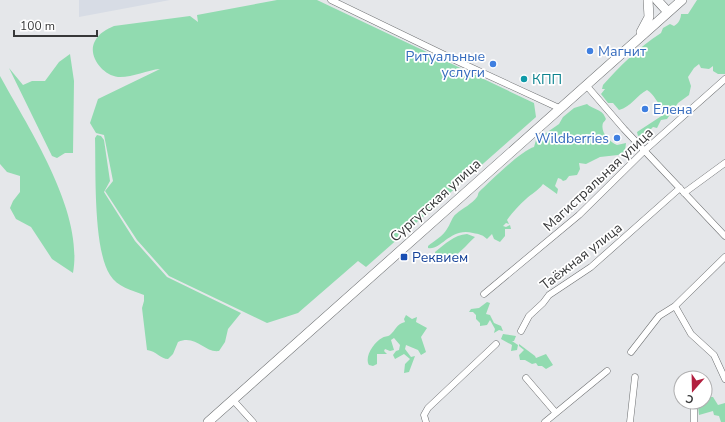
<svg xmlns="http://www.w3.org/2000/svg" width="725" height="422" font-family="'Nunito Sans',sans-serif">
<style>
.built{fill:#d7dce5}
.green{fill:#91dbb0}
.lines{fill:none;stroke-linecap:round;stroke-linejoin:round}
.street-casing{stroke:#6e7072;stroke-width:7}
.secondary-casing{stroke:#6e7072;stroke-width:10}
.street{stroke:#fff;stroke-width:6}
.secondary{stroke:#fff;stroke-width:9}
.shop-dot{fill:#3f7fe0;stroke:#fff;stroke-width:1.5}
.culture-dot{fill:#0f9aa8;stroke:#fff;stroke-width:1.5}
.transit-dot{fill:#1a4fb4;stroke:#fff;stroke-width:1.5}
.labels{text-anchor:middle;stroke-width:3.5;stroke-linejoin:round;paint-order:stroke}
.shop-label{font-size:14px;fill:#366cbe;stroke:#fff;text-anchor:start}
.culture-label{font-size:14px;fill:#0d838f;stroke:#fff;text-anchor:start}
.street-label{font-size:14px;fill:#373839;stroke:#fff}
.transit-label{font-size:14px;fill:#164399;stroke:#fff;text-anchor:start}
</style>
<rect width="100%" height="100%" fill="#e5e7ea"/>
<path class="built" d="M79 0H170L79 17Z"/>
<path class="green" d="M277 0H317L534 103 536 117 366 267 358 261 298 313 267 323 169 276 137 240 105 191 113 181 104 135 96 133 90 123 98 99 160 69C147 70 131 78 118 77 102 75 87 55 95 41 99 33 107 29 114 26L190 16 198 22 197 15Z
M697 0H725V74H718L713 71V66L709 69 701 68 699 64 694 68 688 77 691 86 689 95 678 103 667 119 661 120 657 128 653 127 648 132 638 136 637 132 663 115 664 111C658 104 654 94 647 90 637 95 631 107 619 110L613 103H608L601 94 605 89H602L603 85C619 67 639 47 661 33L663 28 670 24 674 26C678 24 681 19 681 14H688Z
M70 54 74 81 73 153H65L57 158 52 156 9 68 23 85 32 81H45L59 62Z
M0 76C29 129 84 211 73 273L52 259 31 227 16 219 10 208 13 201 20 192V176L7 172 0 164Z
M587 104C592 109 602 109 605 117 607 120 605 120 603 123 600 132 609 141 617 145L626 143 625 151 618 155 600 157 586 164 579 163 580 169 577 175 569 176 566 180 563 181 561 179 558 178 555 186 558 189 557 194 543 184C538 191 531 194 526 199 519 205 512 213 507 220L509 224 506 223 503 226 506 227 510 225 511 229H505V236L500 242 494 239 492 234 487 239C483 235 479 234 473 233 450 227 441 251 428 248V246C434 241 443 236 447 229 450 225 452 217 456 214 463 208 472 204 477 197 478 196 478 193 479 192 489 182 522 150 534 147L536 140 559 124 563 117 574 108Z
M97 135 101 136 104 140 110 181 104 192 135 241 167 277 241 313 228 329 225 342 219 351C204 353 196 334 178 342L173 354 168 359C161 359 156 351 147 350L142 308 144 301V295C132 290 117 287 110 275 93 249 96 171 95 138Z
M467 234 475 237C465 246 450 267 436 258L435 252C445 244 454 235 467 234Z
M487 302 490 303 486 314 490 315 494 323 501 326 503 331 499 330 494 333 495 329 490 320 487 325 480 326V323L476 319V315L473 312H469L471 309 479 308Z
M406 315 412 319 417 317 416 322 427 328 421 337 426 352 421 355 418 350 406 345 405 349 411 357 415 356 409 372 404 373 405 364 410 359 404 354 395 359 393 355 396 351 399 350 400 345 394 338 391 340 394 350 390 351 385 349 384 351 387 354H377V364L373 366 369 365C364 357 374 342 382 338 384 336 388 337 390 335 396 330 396 324 405 322L404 319Z
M503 334 516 336 514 341H512L518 345 517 350 511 351 512 345 501 339Z
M519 344 535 356 536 358 546 354 553 365 546 369 542 366H538L536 363 532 364 525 360H520L519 355 524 350 519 346Z
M705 397H713L718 405 725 403V422H721L719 416 714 415 713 411 699 415 698 406 701 402H705Z"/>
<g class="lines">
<defs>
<path id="street" d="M331 0 457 61 559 108
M586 85 624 129 725 236
M684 193 725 163
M484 294 579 215 644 151 725 79
M675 306 691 334 714 355 725 379
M521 331 529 316 543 303 549 295 591 267 680 188
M631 352 659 316 675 306 725 257
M526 378 556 413
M233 400 253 422
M426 422 424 415 428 408 496 344
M545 422 607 371
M630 422 635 377
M694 422V402"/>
<path id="secondary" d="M657 0 668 12
M641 32 649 17 648 0
M208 422 682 0"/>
</defs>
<use href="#street" class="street-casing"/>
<use href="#secondary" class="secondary-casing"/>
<use href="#street" class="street"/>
<use href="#secondary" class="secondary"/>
</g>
<g class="shop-dot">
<circle cx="590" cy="51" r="4"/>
<circle cx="493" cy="64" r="4"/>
<circle cx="645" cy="109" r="4"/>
<circle cx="617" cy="138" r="4"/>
</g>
<circle class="culture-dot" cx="524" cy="79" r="4"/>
<rect class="transit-dot" x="400" y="253" width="8" height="8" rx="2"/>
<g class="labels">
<g class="shop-label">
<text x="598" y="56">Магнит</text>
<text x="485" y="61" text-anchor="end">Ритуальные<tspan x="485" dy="16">услуги</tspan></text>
<text x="653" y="114">Елена</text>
<text x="609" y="143" text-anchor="end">Wildberries</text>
</g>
<g class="culture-label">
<text x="532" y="84">КПП</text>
</g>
<g class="street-label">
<text transform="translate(598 179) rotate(-43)" y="5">Магистральная улица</text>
<text transform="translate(435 200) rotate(-42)" y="5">Сургутская улица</text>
<text transform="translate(581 256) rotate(-38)" y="5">Таёжная улица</text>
</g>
<g class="transit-label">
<text x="412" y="262">Реквием</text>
</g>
</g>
<g transform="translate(693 390) rotate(200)"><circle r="19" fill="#ffffff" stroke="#afafb0"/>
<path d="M0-3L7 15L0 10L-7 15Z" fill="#b21f3f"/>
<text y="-6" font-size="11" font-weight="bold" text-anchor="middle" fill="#373839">С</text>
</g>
<path d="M14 30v6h83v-6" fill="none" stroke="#373839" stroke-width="2"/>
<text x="20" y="30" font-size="12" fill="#373839" stroke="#ffffff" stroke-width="3" paint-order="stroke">100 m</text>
</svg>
